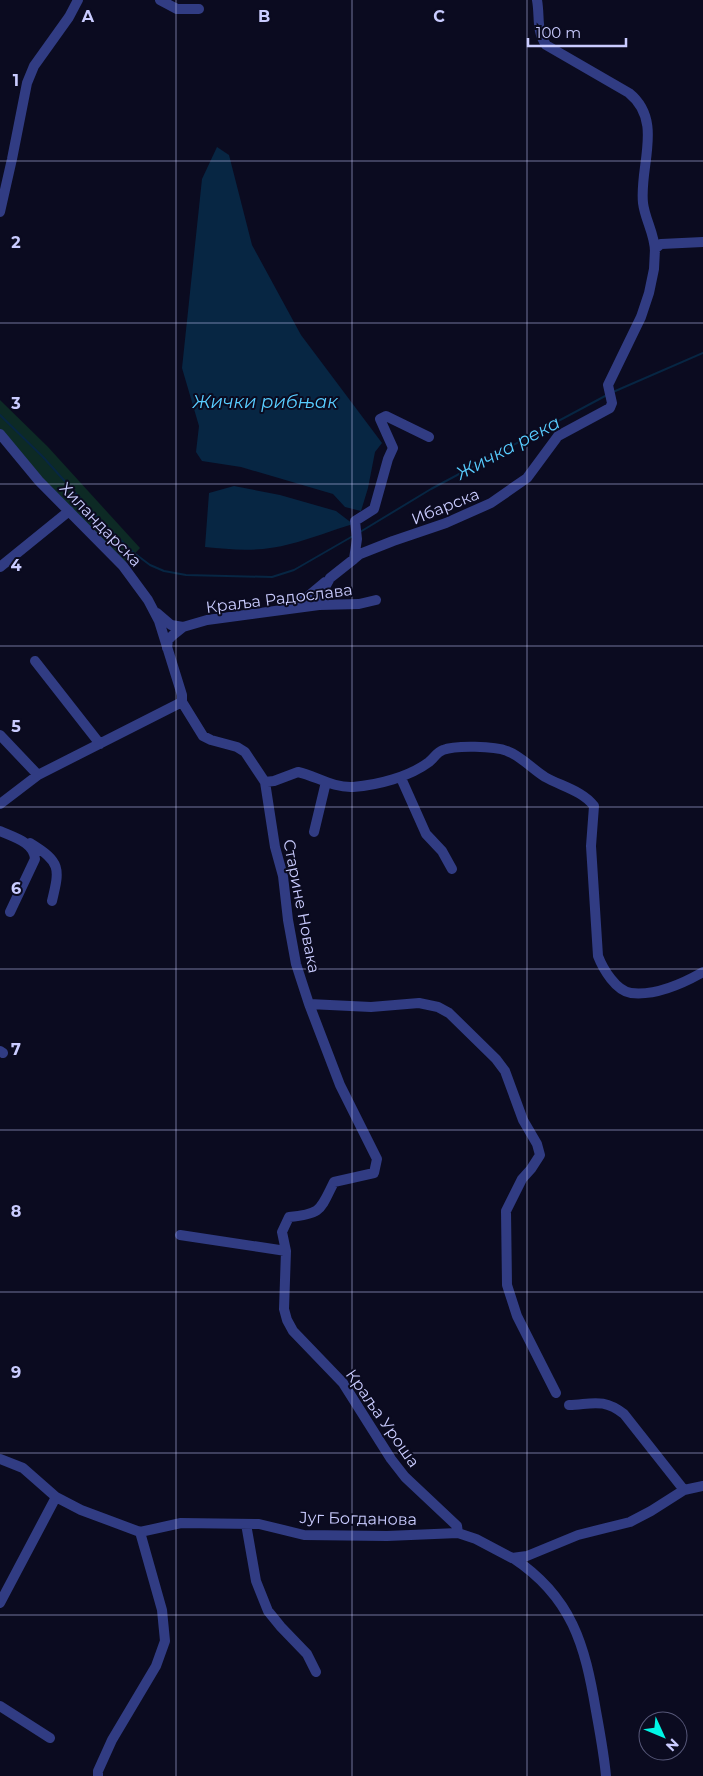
<svg xmlns="http://www.w3.org/2000/svg" width="703" height="1776" font-family="Montserrat,sans-serif">
<style>
.green{fill:#0d2a25}
.water{fill:#072643}
.lines{fill:none;stroke-linecap:round;stroke-linejoin:round}
.stream{stroke:#072643;stroke-width:2}
.minor{stroke:#313c83;stroke-width:10}
.grid{fill:none;stroke:#caccff;stroke-width:1;stroke-opacity:0.55}
.labels{text-anchor:middle;stroke-width:4;stroke-linejoin:round;paint-order:stroke}
.street-label{font-size:16px;fill:#caccff;stroke:#0b0b20}
.water-label{font-size:18px;font-style:italic;fill:#58cdff;stroke:#0b0b20}
.grid-label{font-size:16px;text-anchor:middle;font-weight:bold;fill:#caccff;stroke:#0b0b20;stroke-width:4;stroke-linejoin:round;paint-order:stroke}
</style>
<rect width="100%" height="100%" fill="#0b0b20"/>
<path class="green" d="M0 400 48 447 140 548 123 566 0 434Z"/>
<path class="water" d="M217 147 229 155 252 245 301 335 382 443 375 452 368 488 361 511 345 507 333 494 241 467 202 461 196 452 199 426 182 368 202 179Z
M234 486 280 495 336 511 353 524C332 530 311 539 290 544 262 552 234 550 205 547L209 493Z"/>
<g class="lines">
<path class="stream" d="M613 392 703 353
M0 415 43 457 98 518 134 553 150 565 164 571 186 575 272 577 294 570 353 536
M360 532 431 489 607 395"/>
<path class="minor" d="M160 0 177 9H199
M537 0C540 16 536 31 546 45L629 93C664 121 639 166 643 203 645 220 655 234 655 252
M0 212 12 159 27 83 34 66 69 17 78 0
M0 434 39 481 123 566 148 600 159 621 182 695V702L203 736 211 740 237 747 245 752 265 782 275 847 283 876 288 920 296 964 309 1004 340 1085 377 1159 374 1173 334 1182C320 1210 322 1214 289 1217L282 1232 286 1251 284 1309 287 1320 293 1331 343 1383 391 1459 405 1477 457 1526 458 1533
M354 559 357 539 355 521 374 509 388 459 393 448 380 419 386 416 429 437
M0 567 69 511
M319 605 324 589 330 578 354 559 360 554 393 541 446 523 491 503 527 478 558 436 610 408 612 403 608 385 641 317 649 293 654 269 655 249 661 244 703 242
M294 608 325 582
M157 613 171 625 183 627
M167 648 168 640 173 635 183 627 207 620 319 605 359 604 376 600
M35 661 100 744
M0 735 38 775
M401 778 426 834 442 851 452 869
M265 782 274 781 298 772C316 776 333 788 353 787 378 785 409 777 429 762 434 758 437 752 443 750 455 745 495 746 507 751 521 756 532 769 545 777 561 786 583 791 594 806L591 846 598 956C603 969 616 991 631 993 656 996 682 984 703 972
M0 804 38 775 182 702
M0 831C13 837 34 842 35 859L10 912
M314 832 326 782
M30 843C61 862 60 868 52 901
M309 1004 371 1007 419 1003 438 1007 449 1013 496 1059 505 1071 523 1120 537 1144 540 1155 531 1169 522 1179 506 1211 507 1285 517 1316 556 1393
M0 1051 3 1053
M180 1235 286 1251
M569 1405C593 1404 603 1398 624 1414L684 1490
M0 1459 23 1468 56 1497 81 1510 140 1532 181 1523 259 1524 304 1535 387 1536 458 1533 476 1539 512 1558 527 1556 578 1535 630 1522 651 1511 684 1490 703 1486
M246 1524 256 1581 268 1611 281 1627 307 1654 316 1672
M513 1558C572 1597 585 1645 596 1711 600 1733 604 1754 606 1776
M0 1603 56 1497
M0 1706 50 1738
M98 1776V1771L112 1740 156 1666 165 1641 162 1610 140 1532"/>
</g>
<path class="grid" d="M176 0V1776M352 0V1776M527 0V1776M0 161H703M0 323H703M0 484H703M0 646H703M0 807H703M0 969H703M0 1130H703M0 1292H703M0 1453H703M0 1615H703"/>
<g class="labels">
<g class="street-label">
<text transform="translate(445 506) rotate(-22)" y="6">Ибарска</text>
<text transform="translate(101 524) rotate(46)" y="6">Хиландарска</text>
<text transform="translate(279 598) rotate(-7)" y="6">Краља Радослава</text>
<text transform="translate(302 906) rotate(79)" y="6">Старине Новака</text>
<text transform="translate(383 1418) rotate(55)" y="6">Краља Уроша</text>
<text transform="translate(358 1518) rotate(1)" y="6">Југ Богданова</text>
</g>
<g class="water-label">
<text x="265" y="408">Жички рибњак</text>
<text transform="translate(508 448) rotate(-28)" y="6">Жичка река</text>
</g>
</g>
<g class="grid-label">
<text x="88" y="22">A</text>
<text x="264" y="22">B</text>
<text x="439" y="22">C</text>
<text x="16" y="86">1</text>
<text x="16" y="248">2</text>
<text x="16" y="409">3</text>
<text x="16" y="571">4</text>
<text x="16" y="732">5</text>
<text x="16" y="894">6</text>
<text x="16" y="1055">7</text>
<text x="16" y="1217">8</text>
<text x="16" y="1378">9</text>
</g>
<g transform="translate(663 1736) rotate(134)"><circle r="24" fill="#0b0b20" stroke="#575879"/>
<path d="M0-4L9 19L0 12L-9 19Z" fill="#00f5e5"/>
<text y="-8" font-size="14" font-weight="bold" text-anchor="middle" fill="#caccff">N</text>
</g>
<path d="M528 38v8h98v-8" fill="none" stroke="#caccff" stroke-width="2.5"/>
<text x="536" y="38" font-size="15" fill="#caccff" stroke="#0b0b20" stroke-width="4" paint-order="stroke">100 m</text>
</svg>
